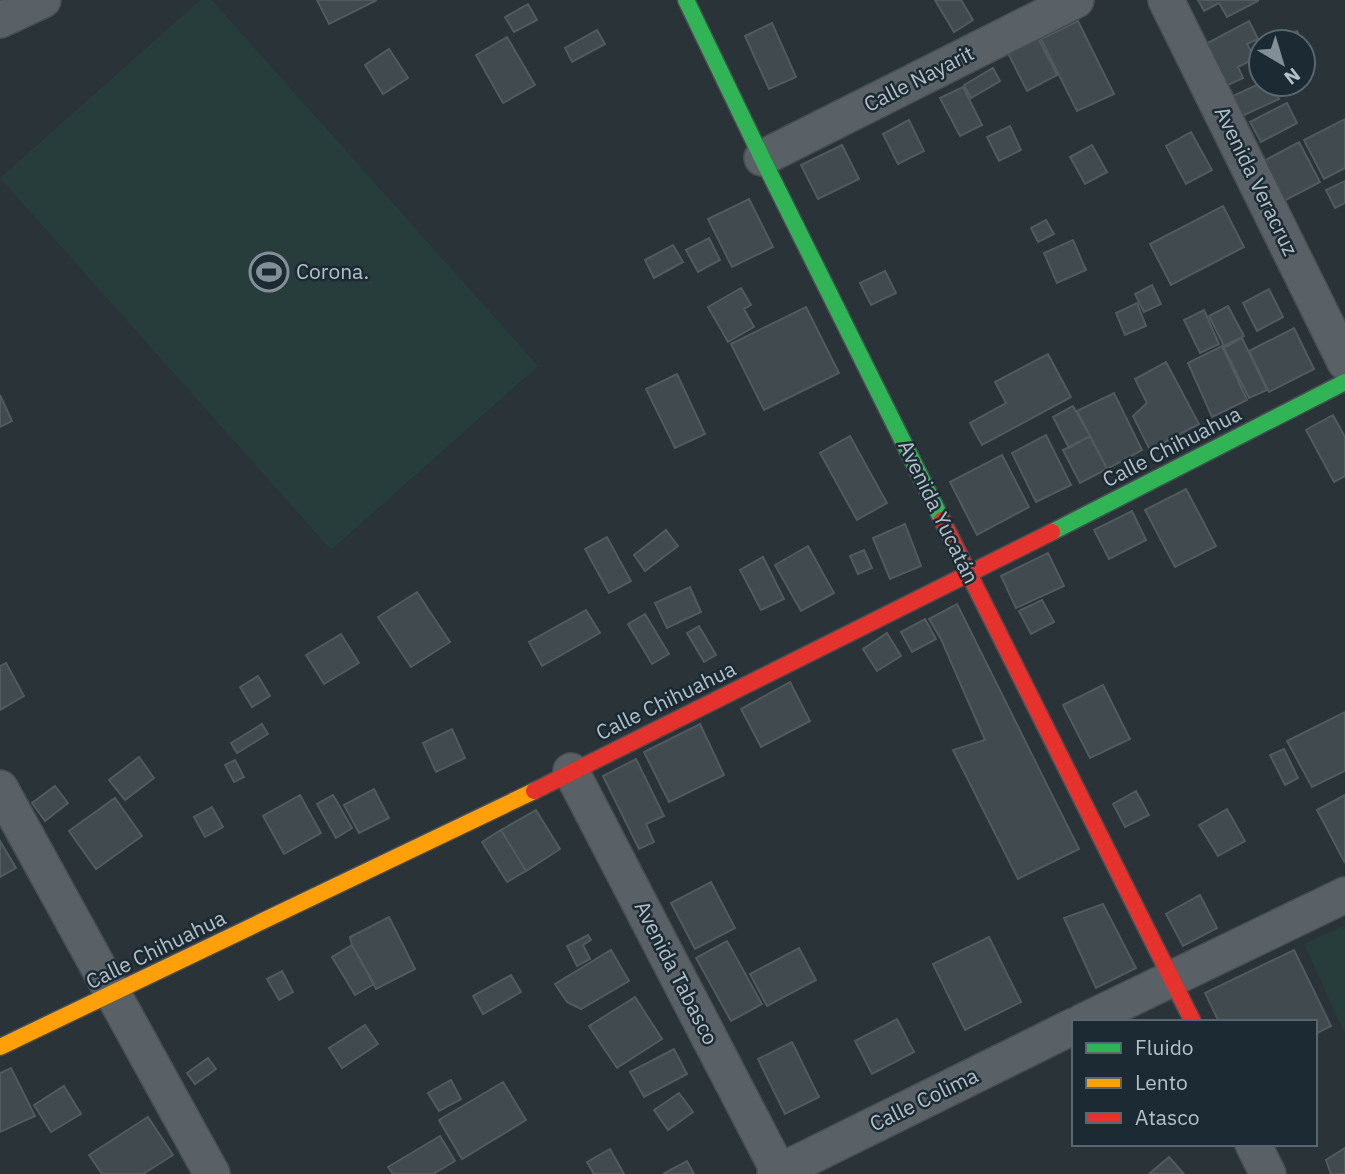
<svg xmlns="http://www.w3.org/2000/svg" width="1345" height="1174" font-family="'IBM Plex Sans',sans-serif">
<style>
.green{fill:#263d3c}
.building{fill:#414a4e;stroke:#515a5f;stroke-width:2}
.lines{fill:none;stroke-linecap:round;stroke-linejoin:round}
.street-casing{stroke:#474e53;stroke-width:38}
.fast-casing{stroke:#474e53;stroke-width:19}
.slow-casing{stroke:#474e53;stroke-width:19}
.jam-casing{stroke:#474e53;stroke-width:19}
.street{stroke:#596166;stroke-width:35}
.fast{stroke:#30b455;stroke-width:16}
.slow{stroke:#ff9f0a;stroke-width:16}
.jam{stroke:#e5322d;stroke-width:16}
.labels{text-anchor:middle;stroke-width:5;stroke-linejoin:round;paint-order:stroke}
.street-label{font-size:21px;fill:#b3c0c9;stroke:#1c2a33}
.poi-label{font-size:21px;fill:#b3c0c9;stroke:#1c2a33;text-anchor:start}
</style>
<rect width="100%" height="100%" fill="#293338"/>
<path class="green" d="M200 0H212L538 366 331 550 0 178Z
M1345 925V1032H1344L1304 944Z"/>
<path class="building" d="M317 0H377L329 24Z
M935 0H961L973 20 954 32Z
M1198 0H1258V1L1227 17 1219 3 1204 11Z
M528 4 537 20 514 32 505 17Z
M1078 21 1114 94 1077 111 1041 39Z
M1249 21 1258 39 1247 44 1255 58 1238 67 1243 78 1226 86 1204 45Z
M772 23 796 77 769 89 745 36Z
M597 30 605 44 572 62 565 48Z
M1297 31 1302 42H1274Z
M1037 36 1057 75 1027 91 1007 51Z
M507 37 535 85 503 103 476 55Z
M1303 44 1311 61 1303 64Z
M389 49 408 78 383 94 365 65Z
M993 68 1000 81 971 98 964 85Z
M1261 83 1272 84 1279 99 1240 117 1231 97Z
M963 87 982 125 960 136 940 98Z
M1287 103 1297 123 1261 142 1250 122Z
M1345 119V168L1324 179 1304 140Z
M909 120 924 151 898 164 883 134Z
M1010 126 1021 150 999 161 987 137Z
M1191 132 1212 170 1186 184 1166 146Z
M1299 142 1320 182 1284 201 1264 161Z
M842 145 859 179 818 199 801 165Z
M1092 145 1107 172 1085 184 1070 157Z
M1345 181V203L1335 208 1326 190Z
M749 199 773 247 732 267 708 219Z
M1223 206 1244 247 1171 285 1150 244Z
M1046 220 1054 234 1038 242 1031 228Z
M709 238 720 260 698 272 686 250Z
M1073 240 1086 270 1057 283 1044 253Z
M673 245 683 262 654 278 645 260Z
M885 271 896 293 871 305 860 283Z
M1152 285 1161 304 1144 312 1135 294Z
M741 288 751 305 744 309 754 327 728 342 708 307Z
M1269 289 1283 317 1257 331 1243 303Z
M1137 303 1146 326 1125 335 1116 313Z
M1228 306 1244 336 1224 346 1209 316Z
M806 307 839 373 764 410 731 344Z
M1204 310 1219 344 1200 353 1184 320Z
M1294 328 1314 369 1269 392 1249 351Z
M1242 338 1267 390 1249 398 1224 348Z
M1222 346 1247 400 1212 417 1188 363Z
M1048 354 1071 397 982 445 970 423 1006 403 995 382Z
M1166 362 1199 424 1150 450 1133 416 1147 403 1135 379Z
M677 374 705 434 675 448 646 389Z
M1114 393 1142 450 1107 469 1077 411Z
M0 395 12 421 0 427Z
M1073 406 1090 436 1069 448 1053 417Z
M1333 415 1345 437V476L1334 482 1306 430Z
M1046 435 1071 485 1036 502 1012 453Z
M850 436 887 503 857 520 820 453Z
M1090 436 1107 469 1080 483 1063 450Z
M1002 455 1029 507 977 535 950 482Z
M1186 489 1216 546 1175 567 1145 510Z
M1132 511 1146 540 1109 559 1094 530Z
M905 524 921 566 890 579 873 538Z
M666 530 678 546 645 571 634 555Z
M607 537 631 581 609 593 585 549Z
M808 546 834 593 801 611 775 565Z
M864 550 872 568 858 574 850 556Z
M1048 553 1064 586 1016 608 1001 576Z
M763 557 784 599 761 610 740 570Z
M690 587 701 612 667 628 655 603Z
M417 592 450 642 411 667 378 617Z
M1042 600 1054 622 1031 634 1019 611Z
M957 604 1079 849 1018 879 953 750 985 740 941 639 929 619Z
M586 610 600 633 542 666 529 642Z
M645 614 669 654 652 664 628 624Z
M925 619 936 639 912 652 901 632Z
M699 626 716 655 704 662 687 633Z
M887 633 901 656 877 671 863 649Z
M341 634 359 663 324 684 306 655Z
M6 663 24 696 0 710V666Z
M258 676 270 696 252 707 240 687Z
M790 682 810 721 761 747 741 709Z
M1103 685 1130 739 1090 758 1063 705Z
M1345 712V771L1312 787 1287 741Z
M262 724 268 734 237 753 231 743Z
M700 724 724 775 669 802 644 752Z
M452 729 465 758 436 772 423 743Z
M1284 749 1298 778 1285 785 1270 755Z
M139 757 154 778 125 800 109 780Z
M636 759 664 816 646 824 654 842 639 849 603 776Z
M235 760 244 777 234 782 225 765Z
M55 786 68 803 45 821 32 803Z
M374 789 389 818 359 833 344 805Z
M1136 791 1149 815 1125 827 1113 804Z
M300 795 321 833 284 854 263 816Z
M333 795 352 828 336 838 317 804Z
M1345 795V863L1317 810Z
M115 798 142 836 96 869 69 831Z
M212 807 223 827 205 837 194 817Z
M1227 809 1245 841 1218 856 1199 825Z
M536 810 560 849 526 871 501 830Z
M501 830 526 871 507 882 482 842Z
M0 841 16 868 0 877Z
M711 882 735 928 695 949 671 903Z
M1200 895 1217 928 1183 946 1166 914Z
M1103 904 1136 968 1096 988 1064 918Z
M389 917 415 969 376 989 352 945 350 937Z
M588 935 591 940 583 945 590 959 577 966 567 946Z
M989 937 1021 1002 965 1030 933 964Z
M727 941 762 1004 731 1021 696 958Z
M352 945 374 984 355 995 332 957Z
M799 948 816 980 767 1006 750 974Z
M611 950 629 981 581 1009 567 1002 555 984Z
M1294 950 1331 1026 1315 1034V1022H1219L1205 993Z
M282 971 293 992 279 1000 267 979Z
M511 975 521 992 483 1014 473 996Z
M635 997 662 1039 617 1068 589 1026Z
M897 1019 914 1052 872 1074 855 1041Z
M365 1025 378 1044 342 1068 329 1048Z
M792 1042 819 1097 785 1114 758 1059Z
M674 1049 687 1074 644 1097 630 1072Z
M208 1058 216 1069 195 1084 187 1073Z
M11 1068 35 1116 0 1132V1073Z
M451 1080 461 1099 439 1111 428 1093Z
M503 1082 526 1120 462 1159 439 1120Z
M64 1086 81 1114 51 1132 34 1105Z
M679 1093 693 1112 668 1130 654 1110Z
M148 1117 173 1155 143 1174H102L89 1155Z
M440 1136 455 1161 433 1174H393L388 1167Z
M1345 1148V1174H1331L1326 1160Z
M610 1149 624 1174H594L587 1162Z
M1169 1157 1184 1174H1149Z
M687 1161 694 1174H663Z"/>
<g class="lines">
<defs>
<path id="street" d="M1166 0 1345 362
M0 20 43 0
M762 158 1076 0
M571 771 780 1174
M0 788 212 1174
M1082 1022 1345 895
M1253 1144 1268 1174
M775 1174 1074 1026"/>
<path id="fast" d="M686 0 762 158 942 520
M1052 532 1345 382"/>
<path id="slow" d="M0 1047 534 791"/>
<path id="jam" d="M942 520 1193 1022
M534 791 1052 532"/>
</defs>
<use href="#street" class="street-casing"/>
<use href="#fast" class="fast-casing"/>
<use href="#slow" class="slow-casing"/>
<use href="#jam" class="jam-casing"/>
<use href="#street" class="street"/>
<use href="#fast" class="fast"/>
<use href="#slow" class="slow"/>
<use href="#jam" class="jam"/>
</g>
<defs>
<symbol id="stadium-ring" viewBox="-11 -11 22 22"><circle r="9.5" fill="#1c2a33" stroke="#838f96" stroke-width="1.5"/><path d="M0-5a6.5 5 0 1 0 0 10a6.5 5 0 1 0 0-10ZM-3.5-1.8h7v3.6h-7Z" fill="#838f96"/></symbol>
</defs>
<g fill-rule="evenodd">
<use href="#stadium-ring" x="247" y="250" width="44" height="44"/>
</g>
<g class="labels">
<g class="street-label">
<text transform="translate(919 79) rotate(-27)" y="7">Calle Nayarit</text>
<text transform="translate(1256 181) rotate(64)" y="7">Avenida Veracruz</text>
<text transform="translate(1172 447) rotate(-27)" y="7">Calle Chihuahua</text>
<text transform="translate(938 512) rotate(64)" y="7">Avenida Yucatán</text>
<text transform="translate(666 701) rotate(-26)" y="7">Calle Chihuahua</text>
<text transform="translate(156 950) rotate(-26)" y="7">Calle Chihuahua</text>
<text transform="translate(676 973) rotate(63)" y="7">Avenida Tabasco</text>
<text transform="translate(924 1100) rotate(-26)" y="7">Calle Colima</text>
</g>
<g class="poi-label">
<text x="296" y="279">Corona.</text>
</g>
</g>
<rect x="1072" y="1020" width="245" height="126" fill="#1c2a33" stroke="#58666f" stroke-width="2"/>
<rect x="1086" y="1043" width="35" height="10" fill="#30b455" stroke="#58666f" stroke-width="2"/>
<text x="1135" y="1055" font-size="21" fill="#b3c0c9">Fluido</text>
<rect x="1086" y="1078" width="35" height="10" fill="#ff9f0a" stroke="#58666f" stroke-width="2"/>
<text x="1135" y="1090" font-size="21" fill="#b3c0c9">Lento</text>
<rect x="1086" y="1113" width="35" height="10" fill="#e5322d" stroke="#58666f" stroke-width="2"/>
<text x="1135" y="1125" font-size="21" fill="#b3c0c9">Atasco</text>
<g transform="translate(1282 63) rotate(142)"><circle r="33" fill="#1c2a33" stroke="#58666f" stroke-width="2"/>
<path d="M0-5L12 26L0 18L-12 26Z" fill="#838f96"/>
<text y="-10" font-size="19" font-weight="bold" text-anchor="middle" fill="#b3c0c9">N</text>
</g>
</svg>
